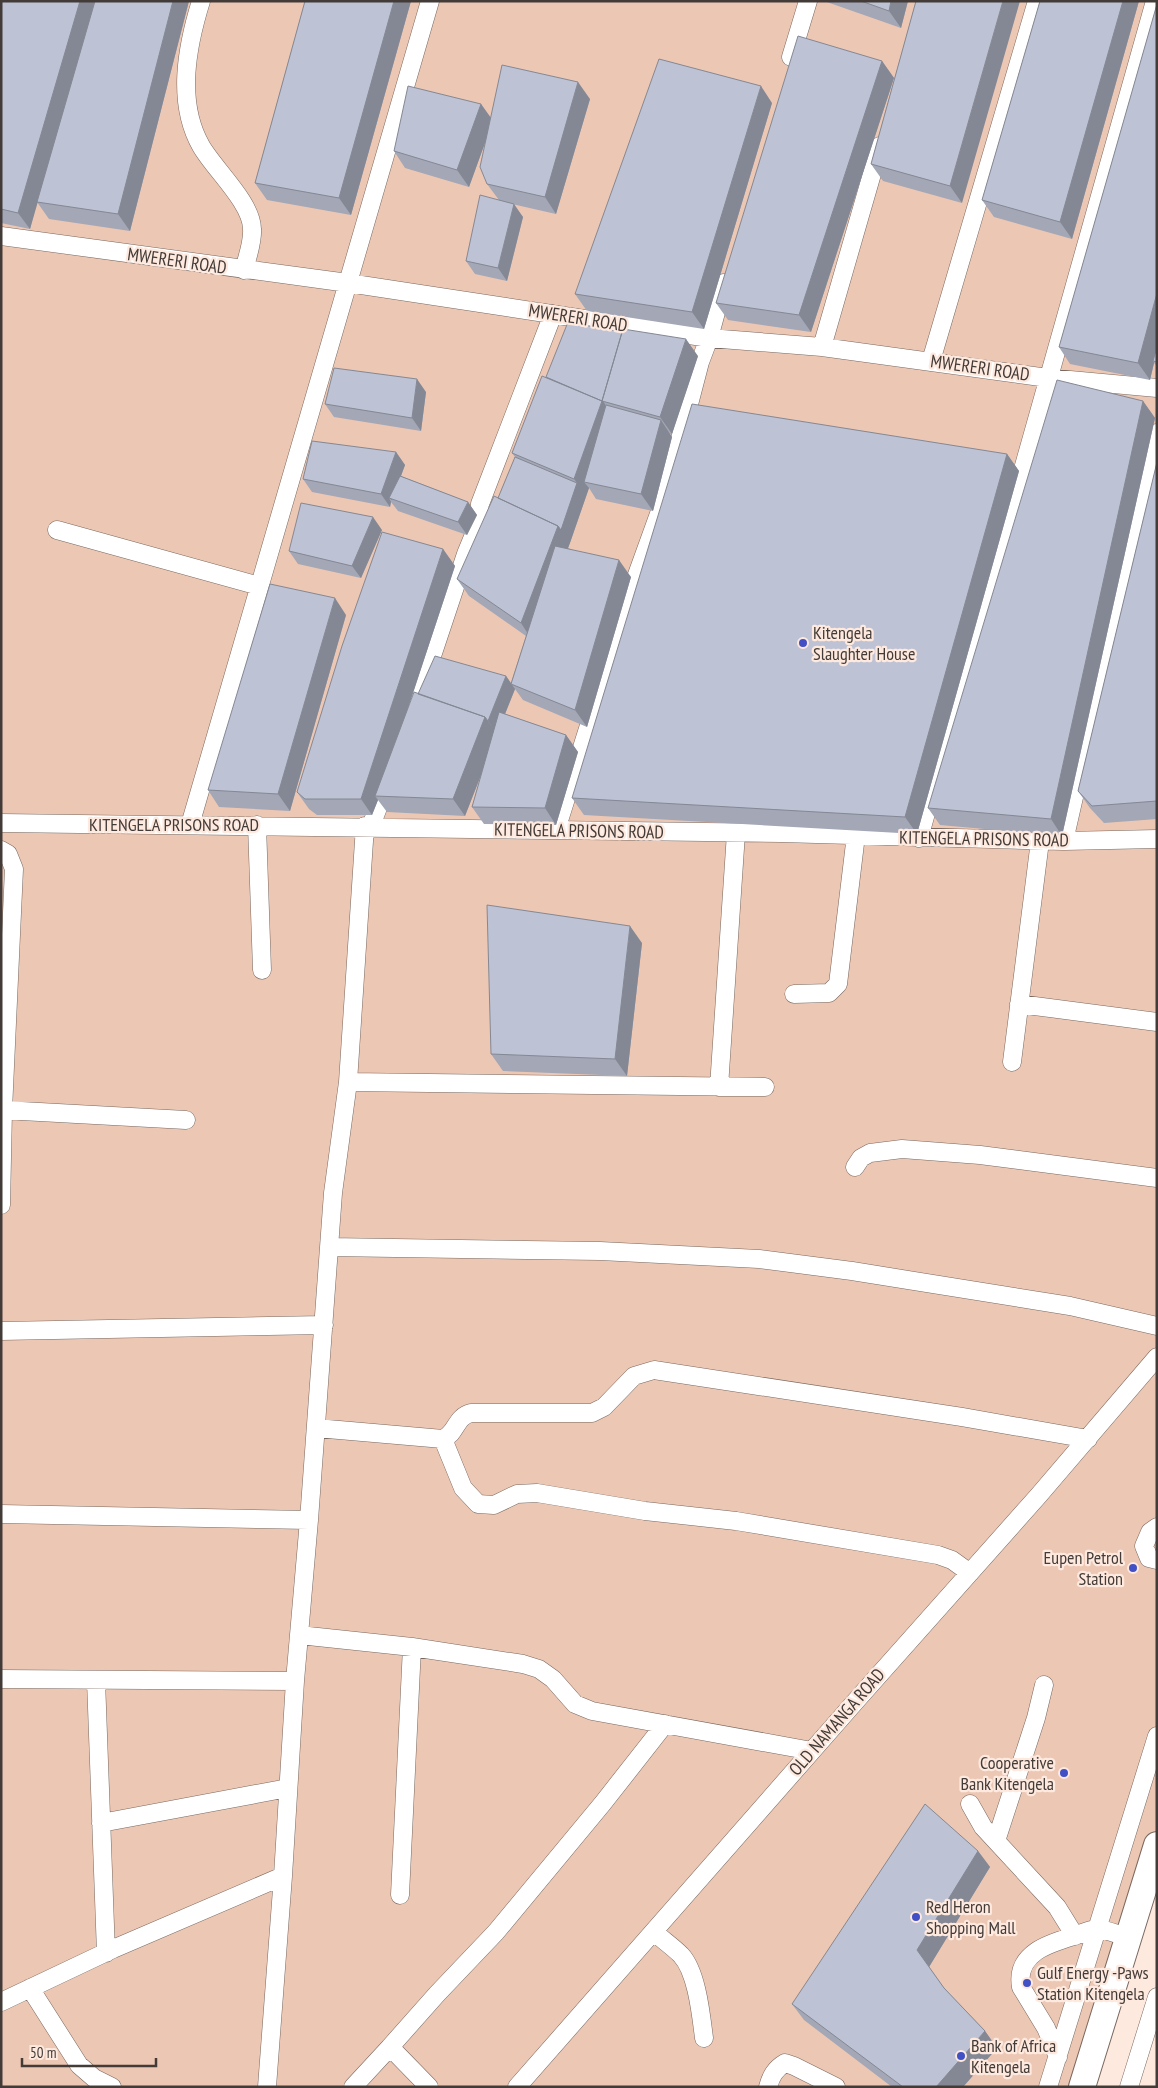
<svg xmlns="http://www.w3.org/2000/svg" width="1158" height="2088" font-family="'PT Sans Narrow',sans-serif">
<style>
.green{fill:#ecc7b4}
.lines{fill:none;stroke-linecap:round;stroke-linejoin:round}
.minor-casing{stroke:#79685f;stroke-width:19}
.highway-casing{stroke:#79685f;stroke-width:28}
.minor{stroke:#fff;stroke-width:18}
.highway{stroke:#fff;stroke-width:26}
.wall{fill:#a3a7b6}
.shaded-wall{fill:#848894}
.building{fill:#bdc2d4;stroke:#848894}
.poi-dot{fill:#4150c4;stroke:#fee9df;stroke-width:2}
.labels{text-anchor:middle;stroke-width:4.5;stroke-linejoin:round;paint-order:stroke}
.street-label{font-size:18px;fill:#433b37;stroke:#fee9df}
.poi-label{font-size:18px;fill:#433b37;stroke:#fee9df;text-anchor:start}
</style>
<rect width="100%" height="100%" fill="#fee9df"/>
<path class="green" d="M1 1H1157V1845L1082 2087H1Z"/>
<g class="lines">
<defs>
<path id="minor" d="M201 1C187 46 176 102 201 146 214 169 252 203 252 229 253 243 247 257 244 270
M791 57 808 1
M1 236 348 283 709 338 822 347 1048 378 1157 388
M822 347 880 146
M931 361 1037 1
M57 530 259 586
M415 707 466 554 478 525 480 504 553 314
M1 823 781 833 1064 841 1157 839
M190 825 430 1
M257 825 262 970
M371 826 388 781
M556 830 634 583 664 500 700 362 709 338 724 283
M919 838 1155 1
M1064 841 1157 433
M1 850 8 854 14 869 3 1110 1 1205
M794 994 829 993 838 984 856 835
M1019 1004 1157 1022
M1012 1062 1040 841
M348 1082 765 1087
M719 1087 736 833
M3 1110 186 1120
M855 1167 861 1158 870 1153 902 1149 980 1155 1157 1178
M329 1247 600 1251 759 1259 852 1271 1070 1306 1157 1326
M1 1331 324 1325
M316 1428 443 1439C457 1433 455 1417 471 1413H592L604 1407 634 1376 654 1370 962 1417 1088 1439
M443 1439 463 1488 478 1504 494 1505 517 1494 537 1493 645 1511 736 1521 938 1555 952 1560 970 1573
M1 1514 309 1520
M1157 1527 1150 1532 1144 1546 1149 1558 1157 1560
M299 1635 412 1647 523 1664 539 1669 553 1679 575 1704 592 1711 812 1751
M1 1679 295 1681
M96 1680 106 1953
M970 1804 983 1827 1057 1907 1075 1936
M101 1823 288 1788
M996 1841 1036 1718 1044 1685
M400 1895 412 1647
M654 1932C663 1940 673 1947 681 1955 697 1972 701 2015 704 2038
M30 1988 79 2065 94 2078 112 2087
M1 2002 113 1949 283 1876
M1058 2057 1046 2028 1021 1987C1015 1953 1050 1943 1074 1936 1081 1934 1090 1929 1097 1929 1106 1929 1118 1935 1127 1937
M267 2087 283 1876 295 1681 309 1520 333 1193 348 1082 365 826
M353 2087 390 2047
M429 2087 390 2047 437 1994 496 1932 603 1803 665 1724
M517 2087 854 1703 1039 1495 1157 1357
M768 2087C771 2076 775 2069 785 2063L794 2066 836 2087
M1048 2087 1157 1736
M1129 2087 1157 1997"/>
<path id="highway" d="M1082 2087 1157 1845"/>
</defs>
<use href="#minor" class="minor-casing"/>
<use href="#highway" class="highway-casing"/>
<use href="#minor" class="minor"/>
<use href="#highway" class="highway"/>
</g>
<path class="wall" d="M1 1H189L130 231 49 219 37 202 30 229 1 223Z
M305 1H411L351 215 267 200 255 183Z
M824 1H908L901 28Z
M916 1 962 203 883 181 871 164Z
M1040 1H1139L1072 239 994 217 982 200Z
M1157 4V366L1154 363 1150 380 1070 364 1059 347Z
M882 61 894 78 811 332 728 320 716 303Z
M590 99 556 214 512 204 523 217 507 281 475 274 466 261 499 200 487 184 486 140 469 187 405 168 394 151 481 104 491 118Z
M772 103 704 329 587 311 575 294Z
M698 356 672 434H670L672 437 653 511 596 499 589 488 568 548 631 577 587 727 523 700 515 689 505 714 566 735 578 752 556 825 484 824 472 807 482 773 465 816 387 812 378 800 372 815H317L309 809 297 792 443 549 455 566 407 711 418 694 506 676 511 683 526 636 469 596 457 579 498 498 515 457 512 453 546 377Z
M426 392 421 431 334 417 325 404Z
M1143 401 1155 418 1062 836 940 825 928 808Z
M396 452 405 465 401 476 468 502 477 515 467 535 398 511 391 502 390 507 312 492 303 479Z
M1007 454 1019 471 917 834 584 815 572 798Z
M1157 462V819L1104 823 1090 808 1078 791Z
M382 530 361 578 298 564 289 551Z
M346 615 290 811 219 807 208 790Z
M642 943 627 1076 503 1071 491 1054Z
M978 1851 990 1867 929 1967 944 1988 985 2031 997 2048 963 2087H892L804 2020 792 2004Z"/>
<path class="shaded-wall" d="M80 1H96L30 229 18 213Z
M173 1H189L130 231 118 214Z
M394 1H411L351 215 339 198Z
M891 1H908L901 28 889 11Z
M1003 1H1020L962 203 950 186Z
M1123 1H1139L1072 239 1060 222Z
M882 61 894 78 811 332 799 315Z
M578 82 590 99 556 214 545 197Z
M761 86 772 103 704 329 692 312Z
M481 104 493 121 469 187 457 170Z
M514 204 523 217 507 281 498 268Z
M1157 293V354L1153 361 1154 363 1150 380 1138 363Z
M686 339 698 356 672 434 660 417Z
M417 379 426 392 421 431 412 418Z
M602 401 614 418 584 482 589 488 570 543 532 640 521 623 558 526 577 483 574 479Z
M1143 401 1155 418 1062 836 1051 819Z
M661 420 672 437 653 511 641 494Z
M396 452 405 465 392 500 389 498 391 502 390 507 381 494Z
M1007 454 1019 471 917 834 905 817Z
M468 502 477 515 467 535 458 522Z
M373 517 382 530 361 578 352 566Z
M443 549 455 566 379 796H375L378 800 372 815 361 799Z
M619 560 631 577 587 727 575 710Z
M335 598 346 615 290 811 278 794Z
M506 676 515 689 497 734 488 721Z
M485 717 497 734 465 816 453 799Z
M566 735 578 752 556 825 545 808Z
M630 926 642 943 627 1076 615 1059Z
M978 1851 990 1867 929 1967 917 1950Z
M985 2031 997 2048 963 2087H936Z"/>
<path class="building" d="M1 1H80L18 213 1 209Z
M95 1H173L118 214 37 202Z
M305 1H394L339 198 255 183Z
M861 1H891L889 11Z
M916 1H1003L950 186 871 164Z
M1040 1H1123L1060 222 982 200Z
M1157 4V293L1138 363 1059 347Z
M798 36 882 61 799 315 716 303Z
M659 59 761 86 692 312 575 294Z
M502 65 578 82 545 197 487 184 480 167Z
M408 86 481 104 457 170 394 151Z
M480 195 514 204 498 268 466 261Z
M568 322 622 332 602 401 605 405 602 401 546 377Z
M623 329 686 339 660 417 602 401Z
M1157 347V362L1153 361Z
M334 368 417 379 412 418 325 404Z
M542 376 602 401 574 479 512 453Z
M1057 380 1143 401 1051 819 928 808Z
M692 404 1007 454 905 817 572 798Z
M606 405 661 420 641 494 584 482Z
M312 441 396 452 381 494 303 479Z
M515 457 577 483 561 530 558 526 498 498Z
M1157 462V801L1092 806 1078 791Z
M400 476 468 502 458 522 389 498Z
M494 496 558 526 521 623 457 579Z
M301 503 373 517 352 566 289 551Z
M382 532 443 549 361 799H305L297 792 342 646Z
M555 546 619 560 575 710 511 684Z
M270 584 335 598 278 794 208 790Z
M435 656 506 676 488 721 485 717 418 694Z
M414 692 485 717 453 799 375 796Z
M499 712 566 735 545 808 472 807Z
M487 905 630 926 615 1059 491 1054Z
M925 1804 978 1851 917 1950 944 1988 985 2031 936 2087H903L792 2004Z"/>
<g class="poi-dot">
<circle cx="803" cy="643" r="5"/>
<circle cx="1133" cy="1568" r="5"/>
<circle cx="1064" cy="1773" r="5"/>
<circle cx="916" cy="1917" r="5"/>
<circle cx="1027" cy="1983" r="5"/>
<circle cx="961" cy="2056" r="5"/>
</g>
<g class="labels">
<g class="street-label">
<text transform="translate(177 261) rotate(8)" y="6">MWERERI ROAD</text>
<text transform="translate(578 318) rotate(9)" y="6">MWERERI ROAD</text>
<text transform="translate(980 368) rotate(8)" y="6">MWERERI ROAD</text>
<text x="174" y="831">KITENGELA PRISONS ROAD</text>
<text transform="translate(579 831) rotate(1)" y="6">KITENGELA PRISONS ROAD</text>
<text transform="translate(984 839) rotate(1)" y="6">KITENGELA PRISONS ROAD</text>
<text transform="translate(837 1722) rotate(-49)" y="6">OLD NAMANGA ROAD</text>
</g>
<g class="poi-label">
<text x="813" y="639">Kitengela<tspan x="813" dy="21">Slaughter House</tspan></text>
<text x="1123" y="1564" text-anchor="end">Eupen Petrol<tspan x="1123" dy="21">Station</tspan></text>
<text x="1054" y="1769" text-anchor="end">Cooperative<tspan x="1054" dy="21">Bank Kitengela</tspan></text>
<text x="926" y="1913">Red Heron<tspan x="926" dy="21">Shopping Mall</tspan></text>
<text x="1037" y="1979">Gulf Energy -Paws<tspan x="1037" dy="21">Station Kitengela</tspan></text>
<text x="971" y="2052">Bank of Africa<tspan x="971" dy="21">Kitengela</tspan></text>
</g>
</g>
<rect width="1158" height="2088" fill="none" stroke="#433b37" stroke-width="5"/>
<path d="M22 2058v8h134v-8" fill="none" stroke="#433b37" stroke-width="2.5"/>
<text x="30" y="2058" font-size="15" fill="#433b37" stroke="#fee9df" stroke-width="4" paint-order="stroke">50 m</text>
</svg>
